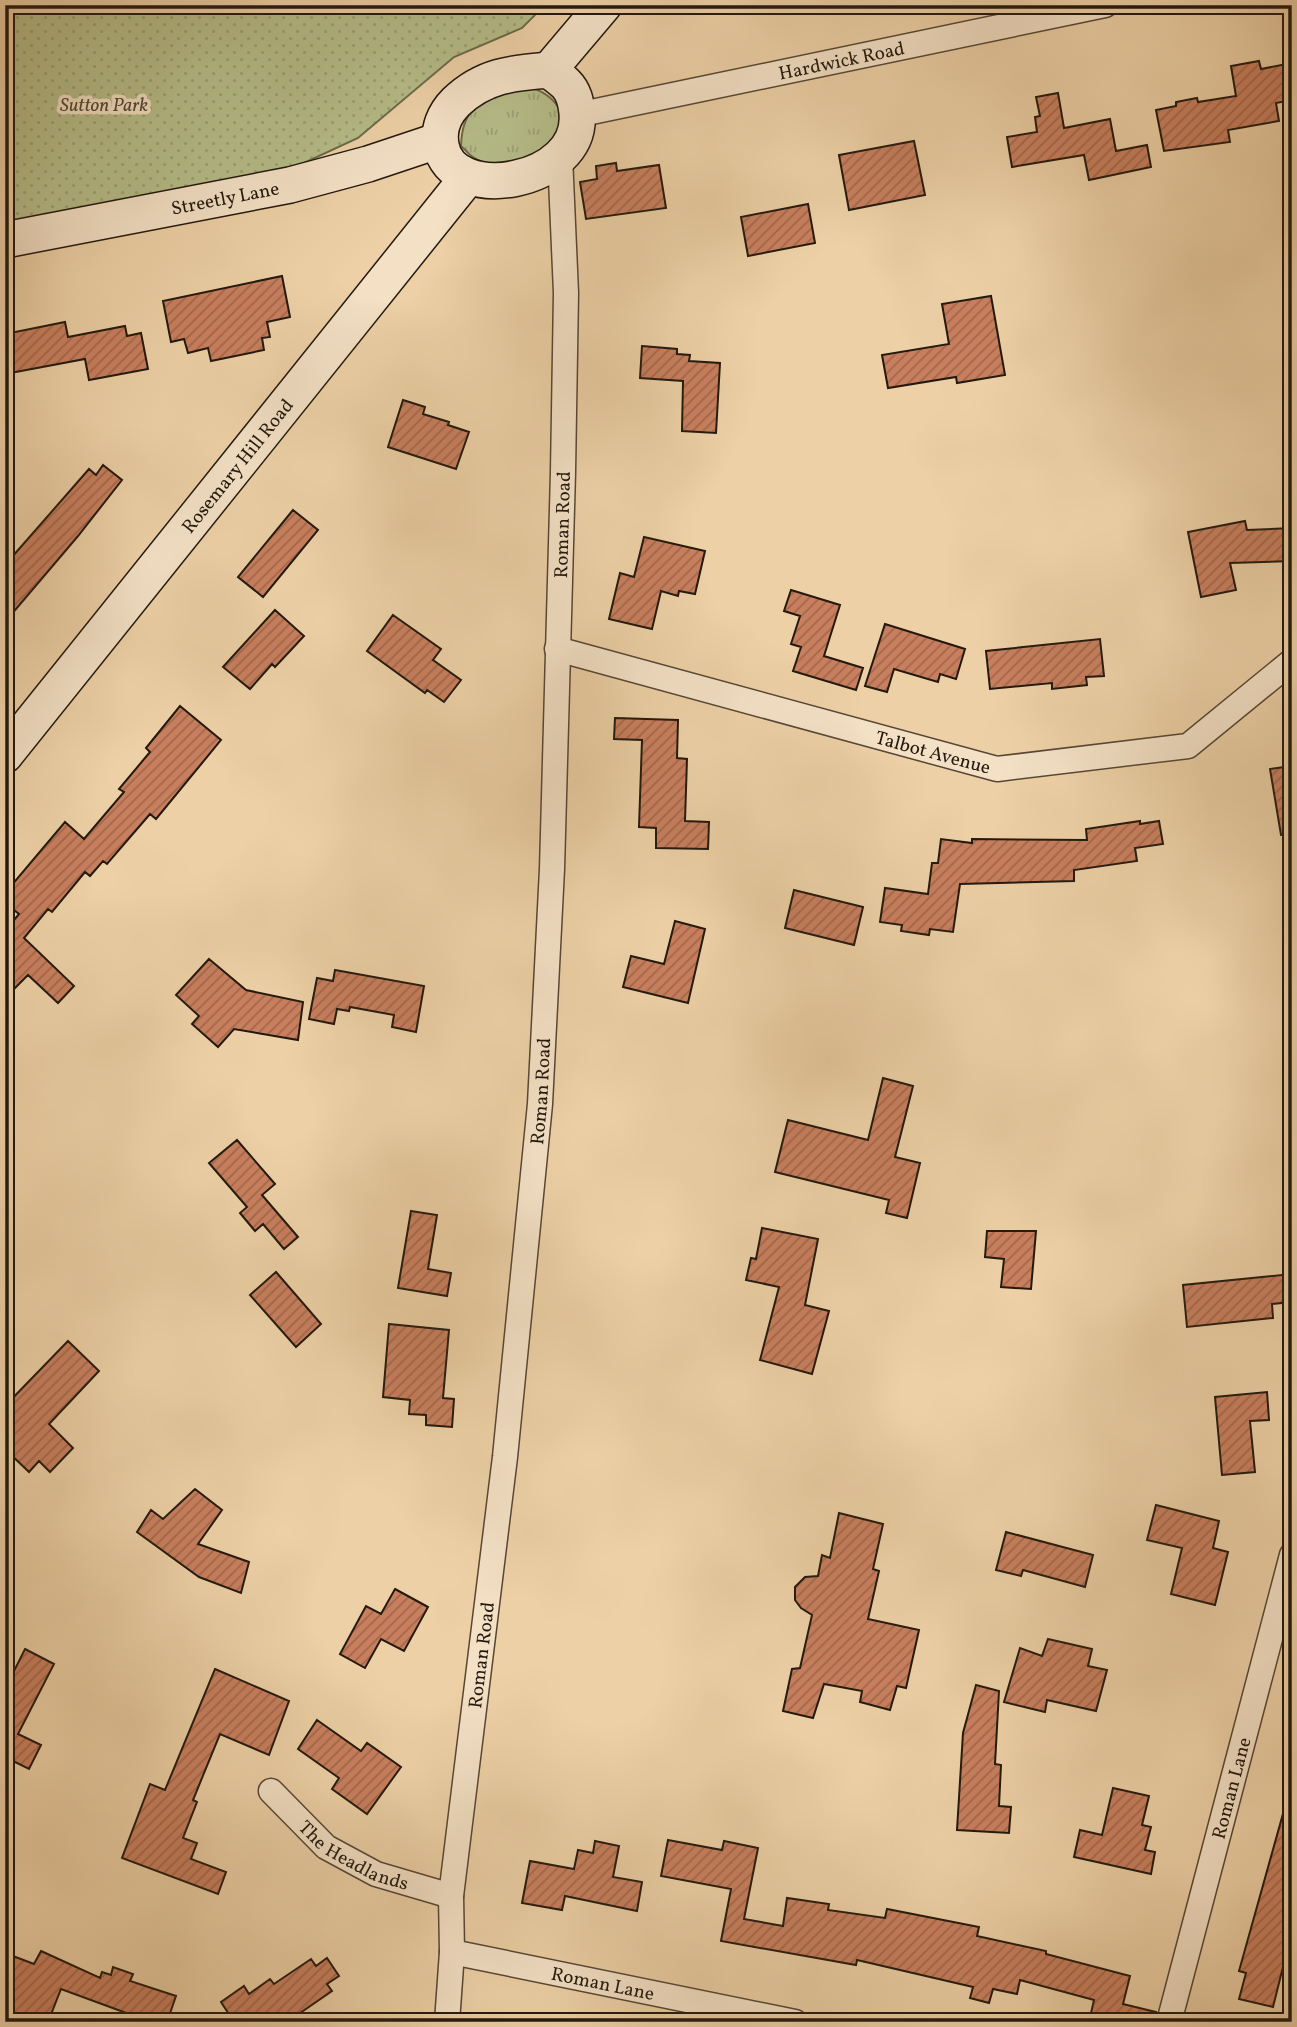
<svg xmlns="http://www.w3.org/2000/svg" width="1297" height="2027" font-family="Vollkorn,serif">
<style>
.grass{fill:url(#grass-tufts);stroke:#6c6a4b;stroke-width:2}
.park{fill:url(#park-dots);stroke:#6c6a4b;stroke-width:2}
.building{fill:url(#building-hatch);stroke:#23190e;stroke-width:2}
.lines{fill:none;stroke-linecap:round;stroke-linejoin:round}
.street-casing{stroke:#564734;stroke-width:27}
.secondary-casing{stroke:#23190e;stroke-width:38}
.street{stroke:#f3e0c5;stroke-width:24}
.secondary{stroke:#f3e0c5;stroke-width:35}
.labels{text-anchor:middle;stroke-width:7;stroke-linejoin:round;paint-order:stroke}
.street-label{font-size:19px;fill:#23190e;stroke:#f3e0c5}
.park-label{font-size:19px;font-style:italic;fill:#4f4a33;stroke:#f3e0c5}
</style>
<defs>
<pattern id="grass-tufts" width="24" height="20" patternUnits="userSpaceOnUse" patternTransform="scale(1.75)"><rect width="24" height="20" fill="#b5bc88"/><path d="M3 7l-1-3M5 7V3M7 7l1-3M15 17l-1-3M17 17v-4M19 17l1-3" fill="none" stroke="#9ba174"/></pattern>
<pattern id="park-dots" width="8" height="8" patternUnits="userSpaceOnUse" patternTransform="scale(1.75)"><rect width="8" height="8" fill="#b5bc88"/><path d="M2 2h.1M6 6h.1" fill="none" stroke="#9ba174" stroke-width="1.8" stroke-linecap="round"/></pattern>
<pattern id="building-hatch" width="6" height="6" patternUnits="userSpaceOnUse" patternTransform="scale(1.75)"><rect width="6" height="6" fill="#c87f5e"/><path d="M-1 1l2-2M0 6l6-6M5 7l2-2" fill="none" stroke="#a2674c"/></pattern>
</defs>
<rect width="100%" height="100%" fill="#edd0a6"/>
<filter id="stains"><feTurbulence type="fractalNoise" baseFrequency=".00286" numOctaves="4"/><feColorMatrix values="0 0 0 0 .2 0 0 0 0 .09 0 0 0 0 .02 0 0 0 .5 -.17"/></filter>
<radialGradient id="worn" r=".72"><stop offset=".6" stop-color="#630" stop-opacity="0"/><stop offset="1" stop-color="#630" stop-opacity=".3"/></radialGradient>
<path class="grass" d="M527 87C552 91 576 118 553 141 535 159 496 174 473 157 468 154 465 149 461 146 462 101 488 95 527 87Z"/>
<path class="park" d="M5 5H545L522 28 454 57 358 138 291 169 5 224Z"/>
<path class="building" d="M1259 61 1261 69 1292 63V100L1276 103 1279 121 1228 130 1230 142 1164 151 1156 110 1176 106V102L1197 98 1198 102 1236 96 1231 66Z
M1058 93 1064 128 1110 119 1116 151 1147 145 1151 167 1089 180 1084 155 1012 167 1007 137 1037 132 1035 117 1040 116 1036 97Z
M914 141 925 195 849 210 839 155Z
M616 163 617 171 659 165 666 208 586 219 580 182 597 179 596 166Z
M808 204 815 243 748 256 741 217Z
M282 276 290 317 267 322 270 337 262 338 264 350 211 361 208 348 188 353 184 339 171 342 163 301Z
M991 296 1005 375 957 383 956 377 888 388 882 355 949 344 942 304Z
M65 322 68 337 125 326 127 336 141 333 148 369 89 380 85 359 5 374V334Z
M642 346 677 349V354L690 355 689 361 720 363 716 433 682 431 683 381 640 378Z
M403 400 425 407 423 414 449 422 448 425 469 432 456 469 388 447Z
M103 465 122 480 78 536 5 622V565L89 469 96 475Z
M293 510 318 530 263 597 238 577Z
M1245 521 1247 530 1292 528V561L1230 563 1236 590 1201 597 1188 532Z
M644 537 705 551 695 594 679 591 678 596 661 591 652 629 609 619 620 573 634 577Z
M791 590 840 605 824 656 863 668 856 690 793 671 801 647 791 644 800 616 784 611Z
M275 610 304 636 275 667 272 664 250 689 223 667Z
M393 615 441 649 433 660 461 680 444 702 427 690 425 693 367 651Z
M885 624 965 649 956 679 940 674 938 682 894 669 887 692 865 686Z
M1100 639 1104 676 1086 677 1087 685 1052 689V683L990 689 986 651Z
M180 706 221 740 156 819 150 814 107 864 103 861 90 876 85 872 52 912 48 909 24 938 74 986 58 1003 28 975 5 998V920L10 925 19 914 5 903V893L65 822 84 839 124 792 119 789 150 752 146 748Z
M615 718 678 720 677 758 687 759 685 821 709 822 708 849 656 848V828L639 827 642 740 614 739Z
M1292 766V834L1281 835 1270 769Z
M1140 821V824L1159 821 1163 844 1135 848 1137 861 1074 870V881L960 884 953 932 930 929 929 935 901 931 902 925 880 922 885 888 928 894 932 863H938L941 839 972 843V839L1087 840 1086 829Z
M794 890 863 907 854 945 785 928Z
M675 921 705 929 688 1003 623 987 631 956 664 964Z
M209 959 246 990 303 1002 298 1040 234 1029 218 1047 192 1024 199 1016 176 995Z
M335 970 424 986 416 1032 392 1027 394 1015 350 1007 349 1011 337 1009 334 1024 309 1019 317 978 333 981Z
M883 1078 913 1086 895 1157 920 1163 907 1218 886 1213 889 1200 775 1172 788 1120 868 1140Z
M237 1140 275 1184 262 1195 298 1237 284 1249 263 1224 255 1231 240 1213 247 1207 209 1163Z
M411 1211 437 1215 428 1269 451 1273 447 1296 398 1288Z
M762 1228 818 1239 805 1305 829 1311 812 1374 760 1360 779 1287 746 1280 751 1258 756 1259Z
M987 1231H1036L1031 1289 1001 1287 1004 1259 985 1257Z
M276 1272 321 1324 296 1347 250 1295Z
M1292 1274V1302L1272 1304 1273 1318 1187 1327 1183 1285Z
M389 1324 449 1330 443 1398 454 1399 452 1427 426 1425V1415L409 1414 410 1400 383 1397Z
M68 1341 99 1371 49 1424 73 1448 50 1472 39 1461 29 1472 5 1449V1406Z
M1267 1392 1269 1420 1250 1421 1255 1472 1222 1475 1215 1397Z
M195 1489 222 1510 198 1544 249 1562 241 1593 199 1577 137 1532 151 1510 163 1519Z
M1156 1505 1219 1521 1213 1548 1228 1552 1215 1605 1171 1594 1182 1548 1147 1540Z
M839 1513 883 1524 873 1569 879 1571 868 1619 919 1630 906 1688 897 1686 890 1710 860 1702 862 1691 824 1684 813 1718 783 1711 792 1669 800 1668 812 1615 801 1608 795 1600V1587L805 1577 818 1576 822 1555 830 1558Z
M1006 1532 1093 1555 1085 1587 1023 1570 1021 1576 996 1570Z
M395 1589 428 1607 404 1651 381 1639 365 1668 340 1654 366 1606 381 1614Z
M1048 1639 1092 1649 1088 1666 1107 1670 1096 1711 1047 1700 1045 1712 1004 1702 1020 1648 1042 1656Z
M25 1649 54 1664 18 1734 41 1745 29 1769 7 1758 5 1760V1689Z
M215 1669 289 1701 269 1755 220 1734 193 1800 197 1802 183 1838 197 1843 191 1859 226 1872 218 1894 122 1858 150 1784 165 1790Z
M976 1685 999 1691 995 1764 1001 1765 999 1806 1011 1807 1009 1833 957 1830 963 1733Z
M317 1720 361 1751 367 1743 401 1767 367 1814 332 1789 339 1778 298 1749Z
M1113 1788 1149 1796 1142 1825 1151 1827 1145 1850 1155 1852 1151 1874 1074 1857 1080 1830 1102 1835Z
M1286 1803H1292V1931L1273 2007 1239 1999 1246 1973 1239 1971Z
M668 1840 722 1850 724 1841 758 1848 744 1919 783 1926 787 1898 829 1904 828 1910 885 1918 887 1909 979 1927 977 1936 1046 1951V1954L1130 1976 1123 2004 1156 2012 1155 2022H1089L1094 2000 1020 1980 1017 1994 993 1989 989 2003 970 1998 973 1987 857 1960 856 1965 721 1941 731 1889 661 1876Z
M595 1841 619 1846 613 1877 642 1882 637 1911 565 1896 562 1910 522 1903 530 1861 574 1869 578 1850 593 1853Z
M41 1951 100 1978 102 1972 111 1975 113 1967 133 1974 130 1981 176 1996 167 2022H157L129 2014 61 1989 48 2022H10L14 2015 5 2011V1953L34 1964Z
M327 1958 339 1976 327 1984 332 1991 287 2022H234L221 2002 244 1986 249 1994 270 1979 274 1984 311 1959 316 1966Z"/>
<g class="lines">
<defs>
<g id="street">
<path id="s1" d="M577 115 1105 5"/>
<path id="s2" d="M557 649 997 769 1188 746 1292 661"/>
<path id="s3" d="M271 1791 326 1847 376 1874 451 1896"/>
<path id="s4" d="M452 1952 795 2022"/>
<path id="s5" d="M447 2022 452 1952 451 1896 505 1457 540 1104 552 869 563 472 566 293 560 156"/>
<path id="s6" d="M1169 2022 1292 1555"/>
</g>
<g id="secondary">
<path d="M549 70C555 75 561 79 566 84 574 92 576 102 577 113 584 184 450 206 441 145 438 129 444 114 456 102 484 75 513 73 549 70Z"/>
<path d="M549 70 604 5"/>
<path id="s7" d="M5 240 290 185 368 164 440 140"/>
<path id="s8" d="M5 755 468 177"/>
</g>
</defs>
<use href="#street" class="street-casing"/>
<use href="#secondary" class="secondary-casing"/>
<use href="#street" class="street"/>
<use href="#secondary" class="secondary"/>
</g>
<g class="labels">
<g class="street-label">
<text dy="7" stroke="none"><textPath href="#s1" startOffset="270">Hardwick Road</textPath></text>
<text dy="7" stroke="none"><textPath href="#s7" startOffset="224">Streetly Lane</textPath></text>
<text dy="7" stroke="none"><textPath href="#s8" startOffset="371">Rosemary Hill Road</textPath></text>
<text dy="7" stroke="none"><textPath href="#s5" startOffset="1503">Roman Road</textPath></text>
<text dy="7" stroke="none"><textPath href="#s2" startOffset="390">Talbot Avenue</textPath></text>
<text dy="7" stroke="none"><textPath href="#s5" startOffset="936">Roman Road</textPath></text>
<text dy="7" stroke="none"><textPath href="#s5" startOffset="369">Roman Road</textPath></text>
<text dy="7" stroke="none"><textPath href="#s6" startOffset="242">Roman Lane</textPath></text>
<text dy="7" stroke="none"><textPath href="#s3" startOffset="107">The Headlands</textPath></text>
<text dy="7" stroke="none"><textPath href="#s4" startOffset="154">Roman Lane</textPath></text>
</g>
<g class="park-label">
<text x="104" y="111">Sutton Park</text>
</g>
</g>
<rect width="1297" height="2027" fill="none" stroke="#edd0a6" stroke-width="28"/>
<rect x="7" y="7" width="1283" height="2013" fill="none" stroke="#23190e" stroke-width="3.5"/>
<rect x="14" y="14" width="1269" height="1999" fill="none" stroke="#23190e" stroke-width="2"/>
<rect width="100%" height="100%" filter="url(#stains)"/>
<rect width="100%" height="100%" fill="url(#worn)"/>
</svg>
